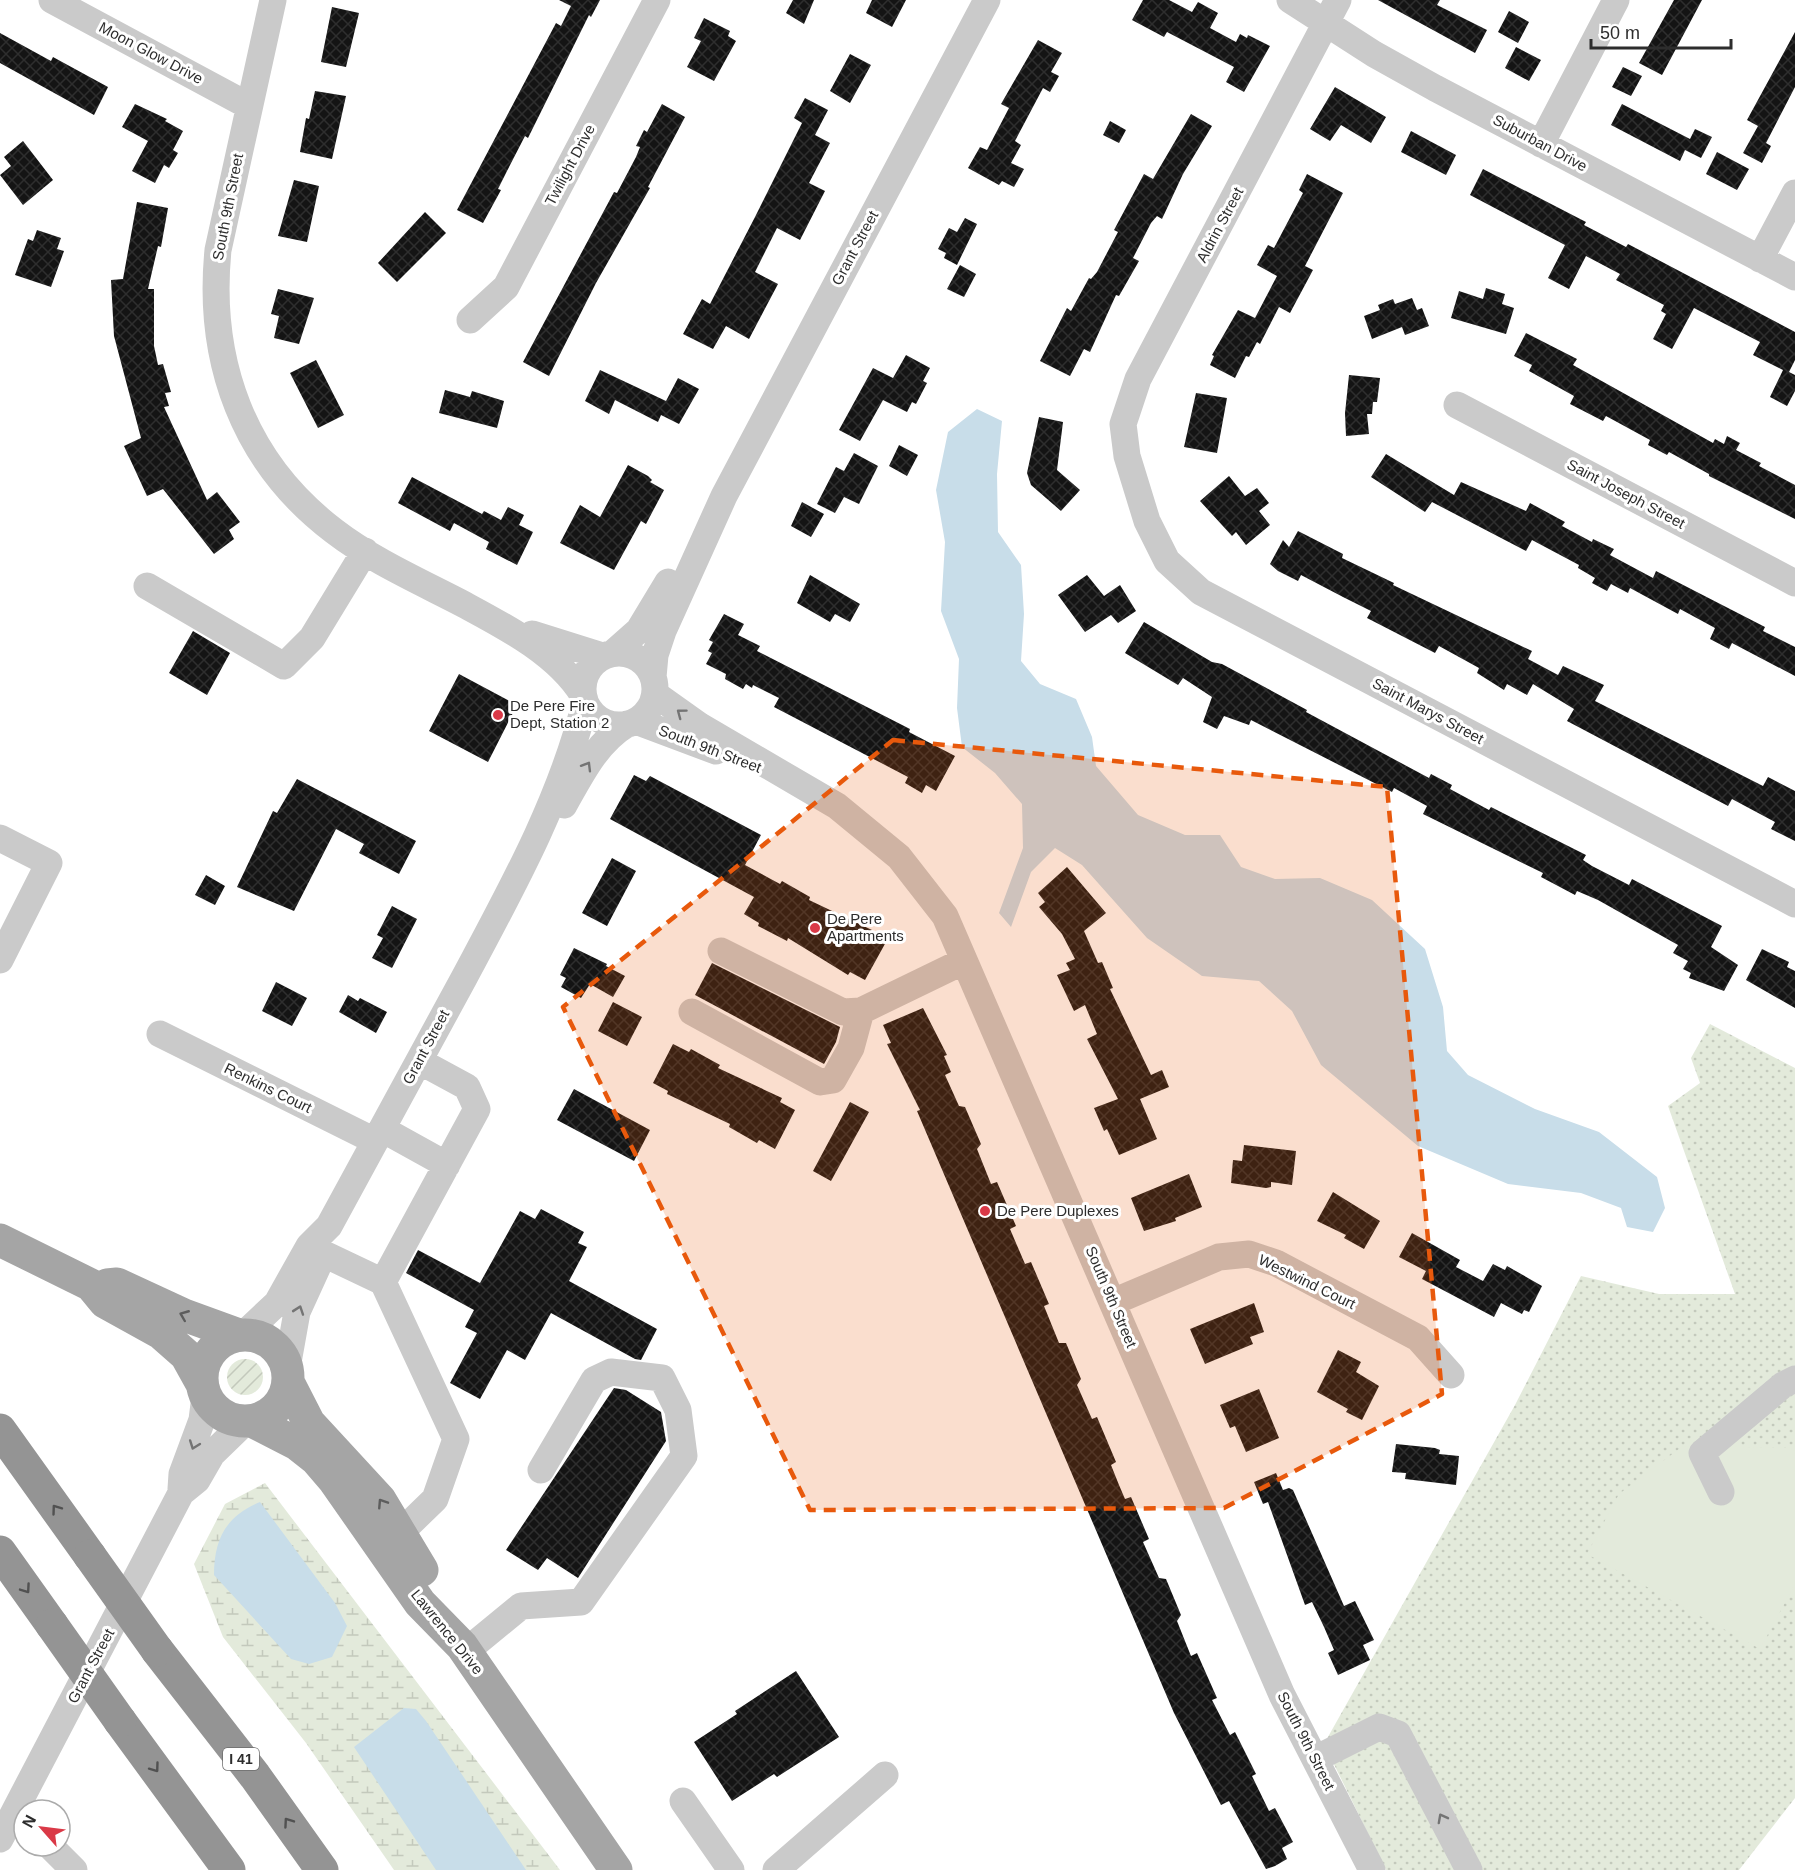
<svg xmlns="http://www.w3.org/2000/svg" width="1795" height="1870" font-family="Helvetica,sans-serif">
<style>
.grass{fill:url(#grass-dots)}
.wetland{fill:url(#wetland-marsh)}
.garden{fill:url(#garden-furrows)}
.pitch{fill:#e3eadb}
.water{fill:#c8dde9}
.building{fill:url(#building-cross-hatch)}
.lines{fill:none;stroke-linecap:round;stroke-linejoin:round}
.minor{stroke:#cacaca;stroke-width:27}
.major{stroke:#a5a5a5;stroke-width:33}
.highway{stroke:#949494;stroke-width:33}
.highway-bridge{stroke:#949494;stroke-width:33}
.oneway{stroke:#747474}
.oneway2{stroke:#5d5d5d}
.oneway3{stroke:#515151}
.marked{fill:#e8590c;fill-opacity:0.2;stroke:#e8590c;stroke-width:4.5;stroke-dasharray:12 8;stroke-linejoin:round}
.poi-dot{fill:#da3947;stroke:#fff;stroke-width:2}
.labels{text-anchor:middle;stroke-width:6;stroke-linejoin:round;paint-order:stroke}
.shield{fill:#fff;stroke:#6c6c6c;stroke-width:1.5}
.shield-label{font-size:14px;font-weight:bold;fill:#2d2d2d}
.street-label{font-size:15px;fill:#2d2d2d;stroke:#fff}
.poi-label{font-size:15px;fill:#2d2d2d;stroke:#fff;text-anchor:start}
</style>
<defs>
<pattern id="grass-dots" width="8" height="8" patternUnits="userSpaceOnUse" patternTransform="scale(1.5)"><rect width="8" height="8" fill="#e3eadb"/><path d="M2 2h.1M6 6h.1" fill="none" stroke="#c3c9bc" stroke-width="1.8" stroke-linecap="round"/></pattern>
<pattern id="wetland-marsh" width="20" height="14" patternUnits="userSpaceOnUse" patternTransform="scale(1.5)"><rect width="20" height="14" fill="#e3eadb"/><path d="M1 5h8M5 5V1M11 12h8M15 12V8" fill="none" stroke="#c3c9bc"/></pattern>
<pattern id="garden-furrows" width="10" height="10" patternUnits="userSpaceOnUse" patternTransform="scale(1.5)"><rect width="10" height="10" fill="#e3eadb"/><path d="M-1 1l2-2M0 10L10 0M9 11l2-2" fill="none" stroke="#c3c9bc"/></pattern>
<pattern id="building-cross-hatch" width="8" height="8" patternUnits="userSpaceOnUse" patternTransform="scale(1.5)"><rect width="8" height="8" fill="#141414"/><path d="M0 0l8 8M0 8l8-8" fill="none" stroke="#2e2e2e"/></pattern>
</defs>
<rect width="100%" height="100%" fill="#fff"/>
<path class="grass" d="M1710 1024 1795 1068V1798L1739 1870H1386L1324 1744 1515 1405 1581 1276 1659 1294H1735L1668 1106 1700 1083 1691 1058Z"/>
<path class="wetland" d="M265 1483 560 1870H394L306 1743 223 1637 194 1564 225 1504Z"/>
<path class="garden" d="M227 1377a18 18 0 1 1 36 0a18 18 0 1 1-36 0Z"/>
<path class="pitch" d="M1683 1446 1787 1448 1795 1451V1584L1760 1649 1587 1554 1619 1494Z"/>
<path class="water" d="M977 409 1002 421 997 474 998 532 1021 565 1024 614 1021 661 1040 684 1076 699 1092 737 1096 766 1138 815 1185 835H1220L1241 867 1275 879 1320 878 1372 900 1425 949 1443 1007 1447 1051 1468 1075 1535 1109 1599 1132 1657 1177 1665 1208 1653 1232 1627 1227 1621 1208 1581 1193 1508 1184 1418 1146 1321 1065 1292 1011 1259 981 1202 976 1147 938 1082 865 1055 848 1031 872 1011 927 999 913 1023 848 1022 804 995 773 962 747 957 708 959 659 941 611 945 542 936 490 948 432Z
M260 1502 335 1603 347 1626 332 1657 309 1664 291 1659 214 1575C214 1539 226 1516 260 1502Z
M404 1708 416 1709 426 1721 526 1870H436L354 1747Z"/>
<path class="building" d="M559 0H600L591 17 589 15 528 138 525 136 507 171 498 189 501 190 483 223 457 210 556 23 561 26 571 6Z
M793 0H814L804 24 786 13Z
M872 0H906L892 27 866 13Z
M1143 0H1169L1192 12 1198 2 1218 13 1210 28 1236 42 1240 34 1247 38 1248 35 1270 46 1244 92 1226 82 1234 67 1167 32 1164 37 1132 20Z
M1378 0H1440L1437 5 1487 30 1475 53Z
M1674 0H1702L1662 75 1639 63Z
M332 7 359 13 346 67 321 62Z
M1509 11 1529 22 1518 43 1498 32Z
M704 18 730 31 728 36 736 41 714 81 687 67 701 41 694 38Z
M1795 32V87L1766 143 1771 146 1762 163 1743 153 1758 126 1747 120Z
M0 33 51 61 53 57 108 87 94 115 0 63Z
M1038 40 1062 53 1051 72 1059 76 1050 92 1043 88 1015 141 1021 145 1011 163 1024 169 1014 187 1002 181 999 185 968 168 980 147 987 150 1009 108 1001 104Z
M1516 47 1541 60 1529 81 1505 68Z
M850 54 871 65 850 103 830 91Z
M1623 67 1642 76 1631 96 1612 87Z
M1335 87 1386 117 1371 143 1341 125 1330 141 1310 129Z
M315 91 346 96 332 159 300 152 306 118 309 119Z
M805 98 828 110 815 135 830 143 809 183 825 191 800 240 777 228 755 272 778 284 749 339 726 326 713 349 683 334 702 299 710 304 755 217 802 123 794 118Z
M135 104 167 119 165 121 183 131 173 150 178 153 169 168 164 165 155 183 132 171 148 141 122 127Z
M662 104 685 117 648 187 650 188 596 283 549 376 523 362 614 192 617 193 636 157 640 147 636 146 644 130 647 132Z
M1622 104 1690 139 1695 129 1712 137 1701 158 1685 150 1680 161 1611 125Z
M1191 114 1212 126 1183 174 1162 219 1157 216 1151 223 1133 258 1139 261 1119 296 1116 295 1090 352 1084 349 1070 376 1040 361 1067 308 1071 311 1089 278 1091 279 1097 272 1118 232 1114 230 1144 174 1153 179Z
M1110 121 1126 130 1119 143 1103 135Z
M1411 131 1456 155 1446 175 1401 152Z
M23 141 53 180 23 205 0 175 11 166 4 157Z
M1717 152 1749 169 1737 190 1706 174Z
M1483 169 1586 222 1584 225 1626 247 1628 244 1795 332V360L1789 372 1795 375V391L1787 406 1770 397 1783 370 1753 355 1760 342 1694 308 1672 349 1653 339 1666 314 1661 311 1664 305 1616 280 1620 274 1586 256 1569 289 1548 278 1565 245 1470 195Z
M1307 174 1343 193 1305 266 1313 270 1290 313 1279 307 1260 344 1257 342 1249 357 1246 356 1235 378 1210 365 1214 356 1212 355 1238 310 1255 318 1277 276 1257 265 1268 245 1274 248 1303 193 1299 190Z
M294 180 319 186 307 242 278 236Z
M137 202 168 208 161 247 158 246 148 289H154V346L158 365 163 364 171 392 165 393 169 406 164 407 207 500 217 492 240 522 229 530 234 539 214 554 163 489 147 496 124 446 141 438 114 336 111 280 123 279Z
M425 212 446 233 397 282 378 263Z
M965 218 977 224 957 265 944 258 946 253 938 249 949 228 957 232Z
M37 230 61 238 57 249 64 251 51 287 15 275 28 239 33 241Z
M960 265 976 274 964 297 947 289Z
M1486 288 1505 294 1502 304 1514 308 1506 334 1451 318 1459 291 1483 299Z
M278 289 314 298 299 344 274 338 279 316 271 314Z
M1412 298 1417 310 1422 308 1429 326 1405 335 1402 327 1372 339 1364 316 1380 310 1378 305 1393 299 1395 304Z
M1526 333 1577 359 1573 365 1713 443 1715 439 1724 444 1727 436 1740 443 1736 450 1761 463 1759 466 1795 485V519L1709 476V474L1669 452 1667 455 1648 445 1650 440 1606 416 1603 421 1570 404 1574 396 1529 371 1532 365 1514 356Z
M906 355 930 368 923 381 927 383 916 404 912 402 907 412 883 400 860 441 839 430 873 368 893 378Z
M316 360 344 415 318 428 290 373Z
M600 370 666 401 678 378 699 389 679 424 661 415 658 422 615 400 609 414 585 401Z
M1349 375 1380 378 1377 402H1373L1372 414H1367L1369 434 1346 436 1345 413Z
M445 390 470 397 472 391 504 401 497 428 439 413Z
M1196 393 1227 398 1217 453 1184 447Z
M1039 417 1063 422 1057 470 1080 490 1061 511 1031 485 1027 473Z
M899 445 918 455 907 476 889 466Z
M854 453 878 466 859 504 844 497 835 513 817 504 836 467 844 471Z
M1386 454 1454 495 1461 482 1526 511 1530 503 1565 522 1562 526 1592 542 1593 539 1614 549 1610 555 1653 578 1656 571 1765 627 1763 631 1795 647V676L1732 643 1729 649 1710 639 1715 628 1680 609 1678 614 1630 588 1628 593 1611 584 1607 591 1592 583 1595 578 1578 568 1579 565 1532 540 1526 551 1432 502 1425 512 1371 477Z
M628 465 648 476 652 480 650 482 664 490 646 524 641 521 614 570 560 543 580 505 600 517Z
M1229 476 1245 496 1257 488 1269 503 1259 511 1270 525 1246 545 1236 532 1232 536 1200 501Z
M412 477 482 514 484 511 501 520 508 507 524 515 519 525 533 532 517 565 486 549 489 542 454 523 450 531 398 503Z
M802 502 824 514 811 537 791 526Z
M1298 531 1343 554 1342 558 1394 583 1393 585 1532 651 1528 659 1558 675 1563 666 1604 685 1595 701 1763 786 1768 777 1795 791V841L1771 829 1775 822 1732 799 1728 806 1567 721 1574 709 1533 684 1527 695 1507 684 1504 690 1477 673 1479 668 1439 646 1435 653 1367 618 1371 611 1343 597 1301 575 1298 581 1278 571 1270 564 1283 540 1289 547Z
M810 575 860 604 850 622 835 614 830 622 797 603Z
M1087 575 1104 596 1120 585 1136 611 1118 623 1111 615 1085 632 1058 595Z
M724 614 744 624 738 635 760 646 757 651 910 729 909 732 955 756 936 791 926 785 922 793 905 783 908 777 774 707 779 698 753 685 752 688 746 684 743 689 725 679 726 674 706 664 712 653 708 651 713 642 709 640Z
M1144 622 1212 662 1222 664 1307 710 1306 712 1429 778 1431 774 1452 785 1450 789 1489 810 1491 807 1586 855 1583 860 1592 866 1629 885 1632 879 1722 926 1711 947 1738 965 1724 991 1689 978 1691 973 1683 969 1688 961 1673 953 1678 945 1598 900 1577 891 1575 895 1541 877 1543 873 1423 814 1427 806 1394 788 1392 792 1251 720 1249 725 1224 716 1217 729 1203 722 1212 697 1183 678 1178 685 1125 653Z
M193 631 230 653 207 695 169 673Z
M459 674 517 705 488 762 429 731Z
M634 775 646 781 650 776 761 835 745 865 780 884 782 881 810 897 809 900 872 930 871 933 886 942 865 980 850 972 848 975 788 938 787 941 758 926 759 923 744 914 754 897 610 819Z
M297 779 416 841 399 874 359 853 364 844 336 829 294 911 237 887 273 811 277 813Z
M612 858 636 871 607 926 582 913Z
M1067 867 1106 913 1084 931 1098 963 1102 962 1113 988 1110 989 1151 1075 1162 1070 1169 1087 1140 1099 1157 1139 1119 1155 1107 1129 1104 1131 1094 1108 1118 1099 1087 1039 1097 1034 1085 1005 1074 1011 1057 975 1070 970 1066 963 1075 959 1062 934 1039 907 1045 902 1038 893Z
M206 875 225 886 215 905 195 895Z
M392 906 417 919 392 968 372 958 383 938 377 935Z
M574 948 607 964 606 966 625 976 613 997 590 984 581 998 561 987 566 978 560 975Z
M1762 949 1789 962 1787 967 1795 971V1008L1746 980Z
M712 963 840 1027 836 1042 824 1064 695 995Z
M276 982 307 998 292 1026 262 1011Z
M348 995 358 1001 360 998 387 1012 376 1033 339 1012Z
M613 1002 642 1017 627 1046 598 1031Z
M923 1008 947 1055 944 1056 951 1072 945 1075 959 1106 965 1107 981 1144 977 1149 991 1184 997 1182 1016 1226 1010 1229 1025 1264 1031 1262 1049 1304 1044 1306 1059 1343H1066L1081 1379 1077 1385 1092 1419 1097 1417 1116 1462 1111 1465 1119 1485 1125 1499 1131 1497 1149 1539 1143 1542 1159 1578 1166 1579 1181 1615 1177 1621 1191 1656 1197 1653 1217 1698 1212 1700 1230 1735 1235 1732 1256 1774 1252 1776 1269 1811 1275 1808 1293 1842 1282 1848 1287 1859 1275 1866 1266 1869 1229 1801 1221 1805 1174 1713 917 1111 920 1110 887 1044 891 1043 883 1025Z
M673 1044 689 1052 691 1049 720 1065 718 1068 782 1098 780 1102 795 1110 775 1149 759 1140 757 1143 729 1127 730 1124 667 1094 668 1091 653 1083Z
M574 1089 650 1130 634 1161 557 1120Z
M850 1102 869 1112 831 1181 813 1171Z
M1244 1145 1296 1151 1292 1185 1271 1182V1187L1266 1188 1231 1183 1233 1160 1242 1161Z
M1189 1174 1202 1207 1175 1218 1176 1221 1144 1231 1131 1198Z
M1333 1192 1380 1221 1364 1249 1344 1238 1346 1235 1317 1221Z
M541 1209 584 1232 578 1243 587 1247 569 1281 657 1329 641 1360 635 1359 551 1313 525 1360 507 1350 480 1399 450 1383 477 1333 465 1327 474 1310 406 1273 418 1250 480 1283 520 1211 535 1219Z
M1412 1233 1460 1260 1456 1267 1483 1281 1493 1264 1505 1270 1507 1266 1542 1286 1529 1312 1524 1310 1522 1314 1501 1303 1494 1317 1422 1279 1426 1271 1399 1257Z
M1254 1303 1264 1332 1250 1337 1253 1344 1205 1364 1190 1329Z
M1338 1350 1361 1362 1356 1372 1379 1386 1362 1420 1346 1412 1348 1409 1317 1392Z
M614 1388 626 1390 661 1412 666 1441 578 1578 547 1558 538 1570 506 1550Z
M1259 1389 1279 1438 1246 1452 1235 1426 1230 1428 1220 1405Z
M1396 1444 1435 1448 1440 1450 1439 1454 1459 1456 1456 1485 1405 1479 1406 1473 1392 1472Z
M1276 1473 1283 1490 1289 1488 1293 1490 1344 1606 1355 1601 1374 1640 1363 1645 1370 1660 1338 1675 1328 1653 1334 1650 1324 1627 1312 1602 1305 1605 1268 1502 1263 1504 1254 1482Z
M796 1671 839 1737 777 1777 774 1774 732 1801 694 1742 737 1714 735 1711Z"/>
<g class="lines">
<path class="minor" d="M52 0 249 106
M273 0 218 250C207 361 243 462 334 531 373 561 421 582 465 605 506 627 558 654 583 695
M1290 0 1374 54 1435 88 1795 277
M1338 0 1138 379 1123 424 1127 456 1147 521 1167 561 1201 592 1795 904
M1541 144 1616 0
M1760 259 1795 193
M470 320 506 287 657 0
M1457 405 1795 583
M147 586 284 666 312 638 365 551
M532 634 602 656
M583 689a36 36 0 1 1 72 0a36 36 0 1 1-72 0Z
M613 653 639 630 668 582
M653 677 655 655 663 631 724 496 987 0
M655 694 700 726 837 806 899 857 945 916 1282 1695 1372 1870
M636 721 716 751
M564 805C581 775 596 743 627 724
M0 838 49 863 0 960
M721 951 843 1012 861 1011 964 961
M692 1012 820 1082 833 1080 851 1048 861 1011
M160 1034 375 1141
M382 1129 447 1165
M324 1254 383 1282 456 1439 435 1499 400 1533
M383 1282 477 1109 467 1087 419 1061
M1113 1302 1219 1257 1249 1254 1276 1263 1418 1338 1451 1375
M244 1334 277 1303 309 1246 329 1226C374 1143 419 1061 464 978 511 890 561 800 585 703
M287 1368 297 1312 318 1266
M181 1489 182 1474 202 1420 205 1396
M1721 1492 1702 1453 1783 1385 1795 1379
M465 1652 521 1606 581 1602 684 1456 678 1410 662 1378 611 1372 594 1380 541 1470
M1315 1759 1379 1727 1398 1734 1469 1870
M683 1801 731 1870
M0 1839 181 1493 197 1480 212 1454 245 1422
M50 1846 74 1870
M776 1870 885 1775"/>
<path class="major" d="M0 1240 91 1285 105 1302 161 1333 186 1355 201 1382
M107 1285 117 1284 184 1315 239 1335
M202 1378a43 43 0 1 1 86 0a43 43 0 1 1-86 0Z
M288 1382 309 1423 380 1500 422 1570
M252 1421 297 1444 316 1459 334 1480 420 1603 462 1646 616 1870"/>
<path class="highway" d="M0 1430 90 1556
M0 1552 52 1625
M157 1650 255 1776 322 1870
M120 1721 229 1870"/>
<path class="highway-bridge" d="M90 1556 157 1650
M52 1625 120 1721"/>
</g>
<defs><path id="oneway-chevron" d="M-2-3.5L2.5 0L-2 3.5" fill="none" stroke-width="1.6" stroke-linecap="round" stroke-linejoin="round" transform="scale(1.5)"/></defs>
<g class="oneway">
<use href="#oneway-chevron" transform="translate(681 713) rotate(-143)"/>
<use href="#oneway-chevron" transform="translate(587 766) rotate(-59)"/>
<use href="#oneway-chevron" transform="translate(299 1310) rotate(-71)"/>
<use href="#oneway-chevron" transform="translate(194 1445) rotate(110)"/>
<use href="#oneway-chevron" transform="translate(1442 1818) rotate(-118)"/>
</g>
<g class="oneway2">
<use href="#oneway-chevron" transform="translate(184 1315) rotate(-158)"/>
<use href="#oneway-chevron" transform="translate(382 1503) rotate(-123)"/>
</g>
<g class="oneway3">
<use href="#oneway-chevron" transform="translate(56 1509) rotate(-126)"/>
<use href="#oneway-chevron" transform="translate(26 1589) rotate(55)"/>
<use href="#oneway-chevron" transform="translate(155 1768) rotate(54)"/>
<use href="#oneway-chevron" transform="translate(288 1822) rotate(-125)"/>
</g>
<path class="marked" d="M893 740 1387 787 1442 1394 1224 1508 810 1510 563 1007Z"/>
<g class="poi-dot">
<circle cx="498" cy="715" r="6"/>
<circle cx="815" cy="928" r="6"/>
<circle cx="985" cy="1211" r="6"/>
</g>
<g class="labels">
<rect class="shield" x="223" y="1748" width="36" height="22" rx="4.5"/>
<g class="shield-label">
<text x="241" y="1764">I 41</text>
</g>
<g class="street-label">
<text transform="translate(151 53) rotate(28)" y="5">Moon Glow Drive</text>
<text transform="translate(1540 143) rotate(28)" y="5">Suburban Drive</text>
<text transform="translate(570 165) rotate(-62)" y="5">Twilight Drive</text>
<text transform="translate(228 207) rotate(-79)" y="5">South 9th Street</text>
<text transform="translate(1220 225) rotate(-62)" y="5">Aldrin Street</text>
<text transform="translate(855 248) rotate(-62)" y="5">Grant Street</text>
<text transform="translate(1626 494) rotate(28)" y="5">Saint Joseph Street</text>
<text transform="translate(1428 711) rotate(28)" y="5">Saint Marys Street</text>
<text transform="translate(710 749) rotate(21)" y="5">South 9th Street</text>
<text transform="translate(426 1047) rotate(-62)" y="5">Grant Street</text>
<text transform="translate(268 1088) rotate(26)" y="5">Renkins Court</text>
<text transform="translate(1307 1282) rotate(26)" y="5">Westwind Court</text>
<text transform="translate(1111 1297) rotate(67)" y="5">South 9th Street</text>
<text transform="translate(447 1632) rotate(51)" y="5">Lawrence Drive</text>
<text transform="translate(91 1666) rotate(-62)" y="5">Grant Street</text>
<text transform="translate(1306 1741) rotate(63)" y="5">South 9th Street</text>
</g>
<g class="poi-label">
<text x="510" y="711">De Pere Fire<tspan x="510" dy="17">Dept, Station 2</tspan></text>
<text x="827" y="924">De Pere<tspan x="827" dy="17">Apartments</tspan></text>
<text x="997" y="1216">De Pere Duplexes</text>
</g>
</g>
<g transform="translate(42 1828) rotate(298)"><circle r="28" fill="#ffffff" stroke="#ababab" stroke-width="1.5"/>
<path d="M0-4.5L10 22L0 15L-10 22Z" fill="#da3947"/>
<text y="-9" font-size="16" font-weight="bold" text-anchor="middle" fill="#2d2d2d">N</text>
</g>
<path d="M1591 39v9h140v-9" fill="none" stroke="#2d2d2d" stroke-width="3"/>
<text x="1600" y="39" font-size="18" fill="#2d2d2d" stroke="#ffffff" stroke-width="4.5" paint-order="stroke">50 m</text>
</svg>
